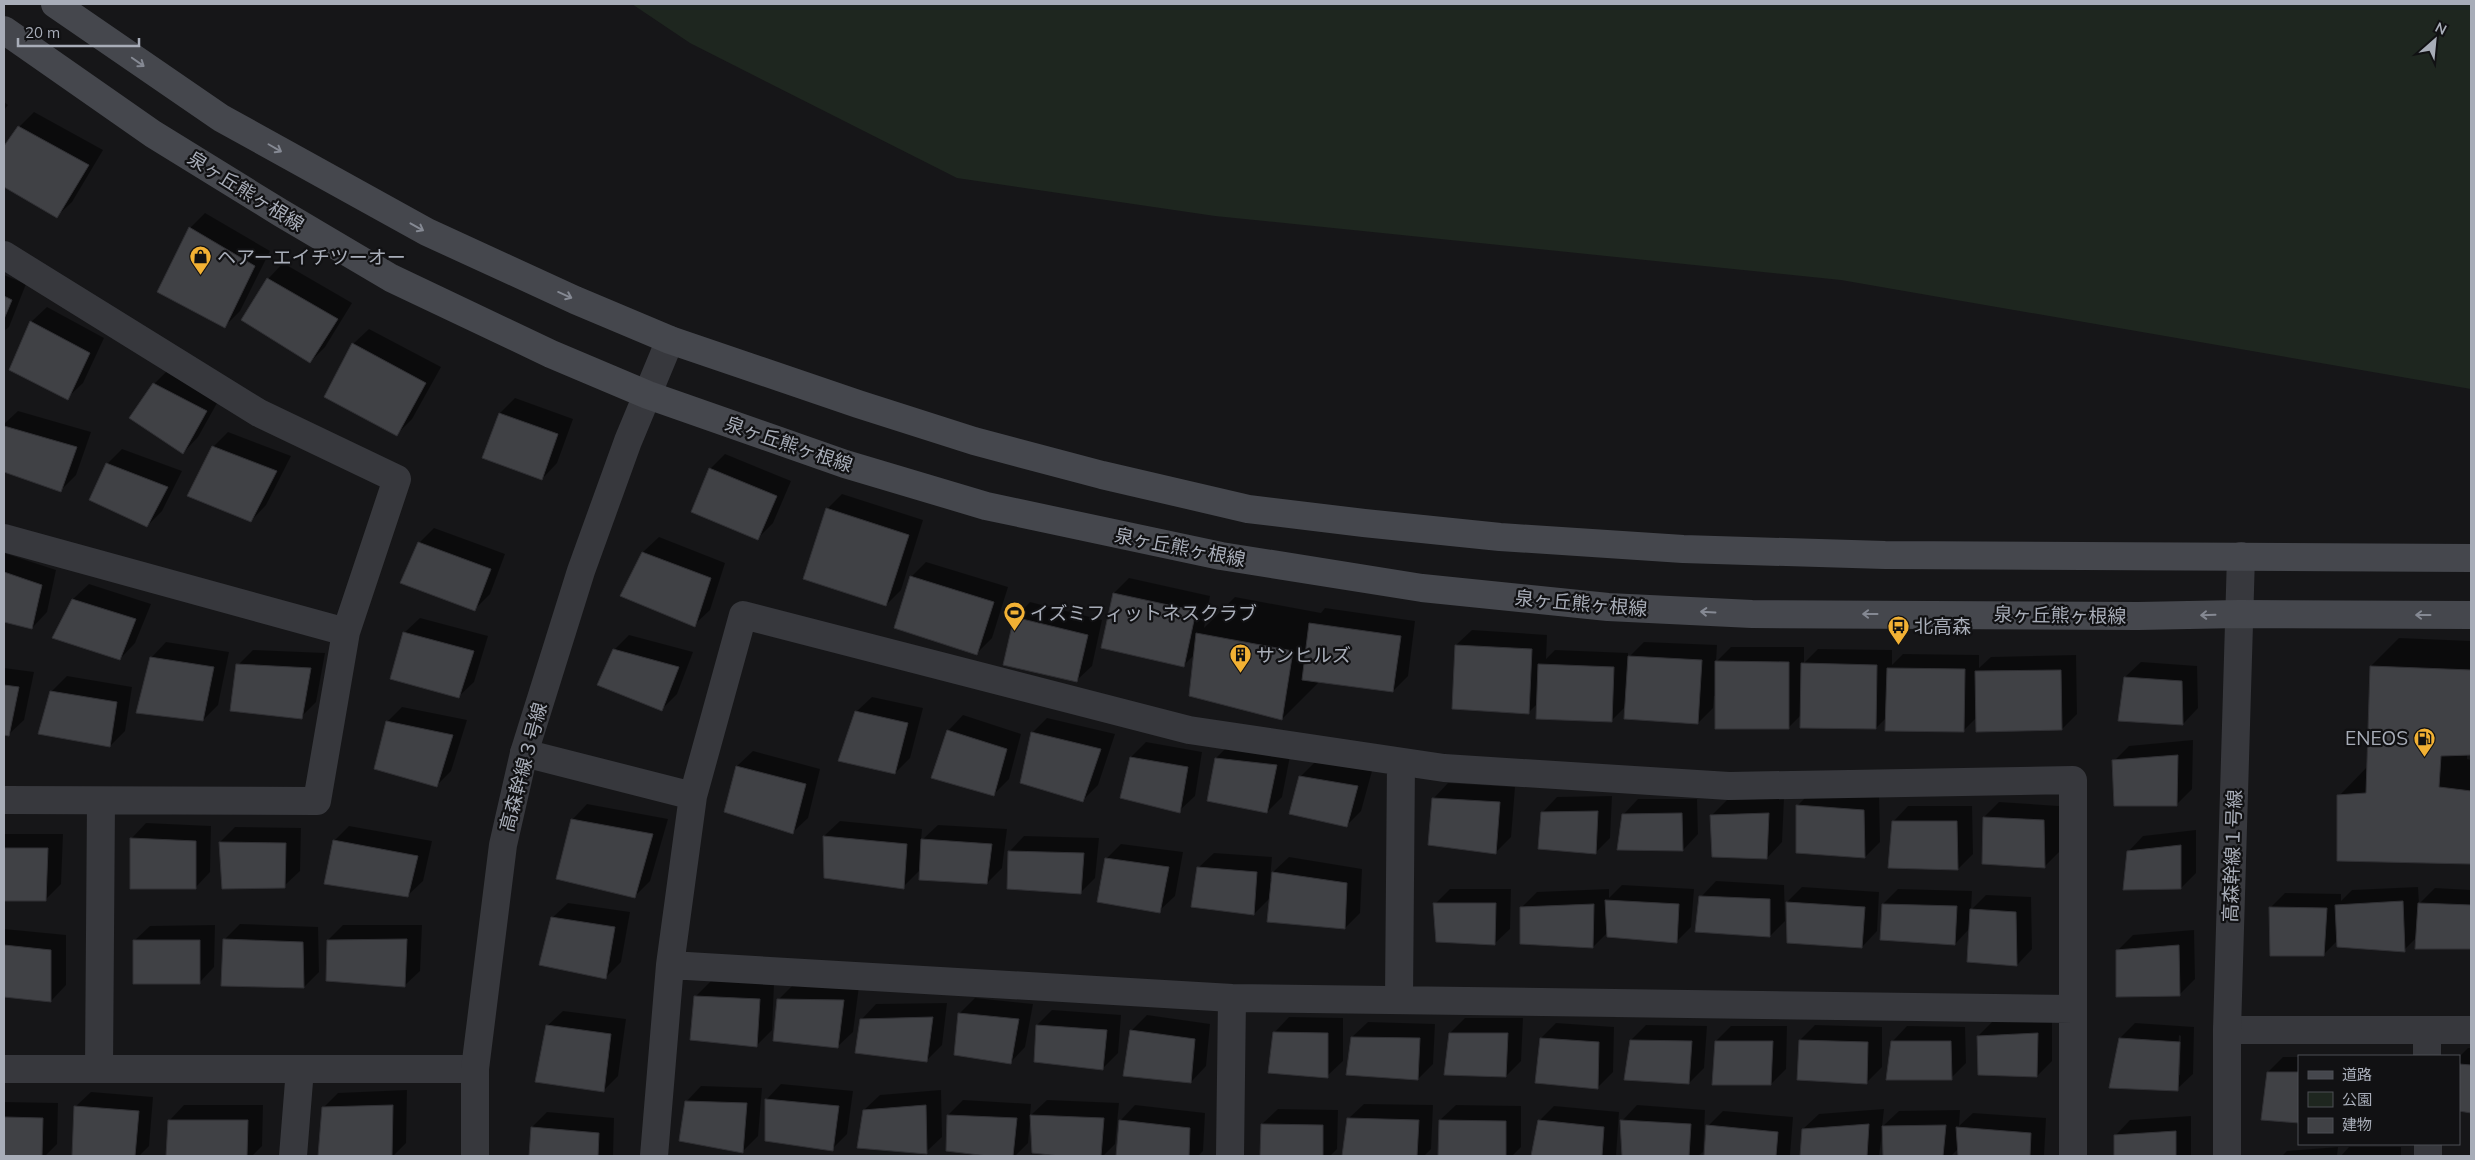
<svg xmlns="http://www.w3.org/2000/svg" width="2475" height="1160" font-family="Mulish,'Noto Sans JP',sans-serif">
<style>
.green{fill:#1e261f}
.shadow{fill:#0007;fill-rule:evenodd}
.building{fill:#404145;stroke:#303034}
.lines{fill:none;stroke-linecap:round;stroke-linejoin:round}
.minor{stroke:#37383d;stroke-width:28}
.tertiary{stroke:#37383d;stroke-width:28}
.secondary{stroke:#45474d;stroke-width:28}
.oneway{stroke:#858993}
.labels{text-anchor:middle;stroke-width:4.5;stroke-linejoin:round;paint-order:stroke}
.street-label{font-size:19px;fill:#a8adb8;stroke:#111113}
.poi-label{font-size:19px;fill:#a8adb8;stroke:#111113;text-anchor:start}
</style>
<rect width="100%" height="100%" fill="#161618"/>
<path class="green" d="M632 4H2471V389L1841 280 1215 216 957 178 690 43Z"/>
<path class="shadow" d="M4 102 8 105 4 110Z
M34 112 103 150 72 202 56 217 4 186V148L19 127Z
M205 213 270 251 240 311 225 326 190 228Z
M283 263 352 303 325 347 310 362 268 279Z
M4 275 26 284 9 327 4 331Z
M47 307 104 338 83 383 67 398 31 322Z
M369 329 441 367 412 419 397 434 353 344Z
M169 369 221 396 198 437 183 453 154 384Z
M515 398 573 419 557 463 542 479 500 413Z
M18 411 91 432 76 475 61 490 4 471V424Z
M228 432 291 456 266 505 251 521 213 447Z
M122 449 182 471 162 511 147 526 107 464Z
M725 454 791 481 773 523 758 538 710 469Z
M842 494 923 520 901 590 886 605 827 509Z
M434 528 505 554 490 594 474 610 419 543Z
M659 537 725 563 710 610 694 625 622 595 643 552Z
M4 553 56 570 47 612 32 628 4 621Z
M926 562 1008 587 992 638 977 653 911 577Z
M1129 578 1210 596 1204 628 1235 597 1321 613 1325 608 1415 621 1408 676 1393 691 1319 682 1282 719 1195 654 1184 665 1114 593Z
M89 584 151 604 135 643 120 659 73 599Z
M1030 602 1102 620 1092 666 1076 681 1015 618Z
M420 618 488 636 474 682 458 697 404 633Z
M1472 630 1547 635 1546 659 1555 650 1628 653V658L1644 642 1717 645 1716 662 1731 647H1804V663L1818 649 1892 650V665L1903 654 1979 655V668L1991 657 2076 655 2077 714 2062 729 1977 717 1963 731 1887 717 1876 728 1802 714 1788 728 1716 696H1714L1713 708 1698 723 1626 706 1611 721 1538 703 1528 713 1456 645Z
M629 635 693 652 677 694 662 709 614 650Z
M2399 638 2471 641V754H2467V759L2471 760V862L2339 860V796L2367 767 2371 666Z
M166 642 229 652 218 705 203 720 151 658Z
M253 650 325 653 316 702 301 717 238 665Z
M2141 662 2197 666 2198 708 2183 724 2125 677Z
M4 668 34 672 24 720 8 735 4 734Z
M67 676 132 687 125 731 110 746 51 692Z
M872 697 923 708 910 758 895 773 856 712Z
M402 707 467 720 451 771 436 786 387 722Z
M963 715 1021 734 1009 779 994 794 948 731Z
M1047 718 1115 734 1098 785 1083 800 1032 733Z
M2193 740 2192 789 2177 804 2114 761 2129 746Z
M1146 742 1202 752 1195 796 1179 811 1131 757Z
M1231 743 1291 751 1282 797 1267 812 1216 758Z
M753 751 820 769 808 818 792 833 726 812 737 766Z
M1315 762 1372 771 1361 811 1346 826 1300 777Z
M1448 783 1515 787 1511 837 1496 852 1433 799Z
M1813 790 1879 795 1880 842 1865 857 1798 805Z
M1612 796 1610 838 1595 853 1542 813 1557 797Z
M1784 798 1782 842 1767 858 1712 815 1727 800Z
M1638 799H1697L1698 834 1683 850 1623 815Z
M1999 802 2059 806 2060 851 2045 866 1984 817Z
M587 804 668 819 650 881 635 896 572 820Z
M1908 806H1972L1973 854 1958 869 1893 822Z
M840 821 922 829 921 841 938 825 1007 829 1002 868 987 883 920 870 903 887 825 877 824 836Z
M146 823 211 826 210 872 195 888 131 839Z
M349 826 432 841 423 881 407 896 334 841Z
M235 827 301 828 300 871 284 886 220 842Z
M2196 830V873L2181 888 2128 852 2143 836Z
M4 834H63L61 884 46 899 4 900Z
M1024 836 1099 838 1095 878 1080 893 1009 852Z
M1121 844 1183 852 1175 896 1159 911 1106 859Z
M1214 853 1272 857 1270 880H1273V872L1289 857 1362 869 1360 913 1345 928 1271 897 1254 914 1198 868Z
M1716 881 1784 885 1785 921 1770 936 1701 897Z
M1622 885 1694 889 1691 927 1676 942 1608 932 1593 947 1522 907 1537 892 1609 889V898Z
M1802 887 1879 892 1877 931 1862 947 1788 942 1787 902Z
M2418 887 2419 904 2435 888 2471 890V947L2417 948V937L2404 950 2338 940 2323 955 2270 908 2285 893 2341 894V901L2352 890Z
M1450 889H1511L1510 929 1494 944 1435 904Z
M1898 889 1972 891 1971 910 1986 895 2031 897 2032 949 2017 965 1970 928 1955 944 1883 904Z
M568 903 630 912 621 962 606 977 552 918Z
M240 924 318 927 319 972 304 987 225 939Z
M215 925 214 967 199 983 134 941 150 926Z
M343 925H422L420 971 404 986 328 940Z
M4 929 66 935V985L51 1001 4 996Z
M2194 930 2195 979 2179 995 2118 950 2133 935Z
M711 981 774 984 772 1030 757 1045 696 996Z
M794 984 859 986 853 1032 837 1047 779 999Z
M975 998 1033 1004 1025 1047 1010 1063 959 1014Z
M947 1003 942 1045 927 1060 861 1020 876 1004Z
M1052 1010 1121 1015 1118 1053 1103 1068 1037 1025Z
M563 1011 626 1019 618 1076 603 1091 547 1026Z
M1147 1015 1210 1024 1206 1066 1191 1082 1132 1030Z
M1289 1017 1343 1018V1061L1327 1076 1274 1033Z
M1465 1018H1523L1521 1061 1506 1076 1450 1033Z
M2052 1018V1061L2037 1076 1978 1036 1993 1021Z
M1368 1022 1435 1024 1433 1064 1418 1079 1352 1037Z
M1556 1023 1614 1027 1613 1072 1598 1087 1541 1038Z
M2135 1023 2194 1027 2193 1074 2177 1089 2120 1038ZM2179 1035 2181 1036 2180 1075H2177Z
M1646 1025 1707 1026 1704 1068 1689 1083 1631 1040Z
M1815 1025 1882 1027V1067L1867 1082 1800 1040Z
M1731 1026H1787L1786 1069 1771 1084 1716 1041Z
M1907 1026 1965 1027 1966 1063 1951 1078 1892 1042Z
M2468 1048H2471V1112L2459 1110V1057Z
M2283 1057H2299V1121L2268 1072Z
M781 1084 853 1091 847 1134 832 1149 766 1100Z
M701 1086 762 1088 758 1136 743 1151 686 1102Z
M407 1090 406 1143 393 1156 320 1155 323 1108 338 1093Z
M941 1090 942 1137 926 1152 864 1110 880 1095Z
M91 1092 153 1097 149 1146 139 1156H73L75 1107Z
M963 1100 1031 1104 1030 1116 1047 1100 1119 1103 1115 1144 1103 1156H1072L1033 1152 1030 1120 1028 1143 1015 1156H997L948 1149V1115Z
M4 1102 58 1103 57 1144 45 1156H4Z
M1364 1104 1433 1105 1431 1149 1424 1156H1344L1348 1119Z
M184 1105H263L262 1146 252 1156H167L169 1121Z
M1135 1105 1205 1113 1203 1151 1198 1156H1117L1120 1121Z
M1456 1105 1521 1106V1147L1512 1156H1440V1120Z
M1637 1105 1705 1110 1703 1152 1698 1156H1623L1622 1121Z
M1554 1106 1619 1112 1616 1156H1533L1539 1121Z
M1278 1109 1338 1110 1337 1149 1330 1156H1262V1124Z
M1884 1109 1882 1127 1899 1111 1960 1110 1959 1126 1973 1113 2046 1118 2044 1156H1960L1959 1148 1951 1156H1885L1884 1133H1882L1879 1156H1801L1803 1129 1819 1114Z
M1723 1111 1793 1117 1790 1155 1705 1156 1708 1126Z
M547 1112 614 1118 613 1156H530L532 1127Z
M2191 1116V1156H2115V1136L2130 1120Z
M2338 1147 2337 1156H2282L2287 1151Z
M2349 1147H2401V1156H2341Z"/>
<path class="building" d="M18 126 89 165 57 218 4 187V146Z
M189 227 255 266 225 328 157 292Z
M267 278 338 319 310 363 241 320Z
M4 296 12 300 4 319Z
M30 321 90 353 68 400 9 370Z
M352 343 426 383 397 436 324 397Z
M153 383 207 411 183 454 129 418Z
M499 413 558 434 542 480 482 458Z
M4 426 77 447 61 492 4 472Z
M212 446 277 471 251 522 187 496Z
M106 463 168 487 147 527 89 500Z
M709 468 777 496 758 540 691 512Z
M826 508 909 535 886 606 803 579Z
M418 542 491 569 475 611 400 583Z
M642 552 711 578 695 627 620 596Z
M4 572 42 585 32 629 4 622Z
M910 576 994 602 977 655 894 628Z
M1113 593 1196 611 1184 667 1101 648Z
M72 599 136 619 120 660 52 638Z
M1014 617 1088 635 1077 682 1003 665Z
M1309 623 1401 636 1393 692 1302 680Z
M403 632 474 651 459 698 390 679Z
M1196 633 1293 651 1282 720 1189 696Z
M1455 645 1532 649 1529 714 1452 709Z
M613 649 679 667 662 711 597 685Z
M1628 656 1702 660 1698 724 1624 719Z
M150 657 214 667 203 721 136 713Z
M1715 661 1789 662V729H1715Z
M1801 663 1877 665 1876 729 1800 728Z
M236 664 311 668 302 719 230 711Z
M1538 664 1614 667 1612 722 1536 719Z
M2370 666 2471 670V755L2441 756 2439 787 2471 791V864L2337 861V795L2366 793Z
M1887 668 1965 669 1964 732 1885 731Z
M2061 670 2062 730 1976 732 1975 671Z
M2124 677 2182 681 2183 725 2118 721Z
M4 685 19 687 9 736 4 735Z
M50 691 117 702 110 747 38 734Z
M855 711 908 723 895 774 838 761Z
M386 721 453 735 437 787 374 769Z
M947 730 1007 749 994 796 931 778Z
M1031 732 1101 749 1083 802 1020 783Z
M2178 755 2177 806H2114L2112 760Z
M1130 757 1188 767 1180 813 1120 798Z
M1215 758 1277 765 1267 813 1207 801Z
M736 766 806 784 793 834 724 812Z
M1299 776 1358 786 1347 827 1289 814Z
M1432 798 1500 802 1496 854 1428 845Z
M1796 805 1864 810 1865 858 1796 853Z
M1598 811 1596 854 1538 849 1541 812Z
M1682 813 1683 851 1617 850 1622 814Z
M1769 813 1767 859 1712 857 1710 815Z
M1983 817 2044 820 2045 868 1982 864Z
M571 819 653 834 635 898 556 879Z
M1892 821H1957L1958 870 1888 868Z
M823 836 907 844 904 889 824 878Z
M130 838 196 841V889H130Z
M921 839 992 844 987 884 919 880Z
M333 840 418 856 408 897 324 884Z
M219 842 286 843 285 888 222 889Z
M2181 845V889L2123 890 2127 851Z
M4 848H48L46 901H4Z
M1008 851 1084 853 1081 894 1007 889Z
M1105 858 1169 867 1160 913 1097 902Z
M1197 867 1257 872 1254 915 1191 907Z
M1272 872 1347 883 1345 929 1267 922Z
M1699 896 1770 899V937L1695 932Z
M1605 900 1679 904 1677 943 1607 937Z
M2403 901 2405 952 2337 947 2335 905Z
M1786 902 1865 907 1862 948 1787 943Z
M1433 903H1496L1495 945 1436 942Z
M2418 903 2471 905V949H2415Z
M1594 904 1593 948 1520 944V907Z
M1882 904 1957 906 1955 945 1880 940Z
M2269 907 2327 908 2324 956H2270Z
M1970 909 2016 912 2017 966 1967 962Z
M551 917 615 927 606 979 539 965Z
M223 939 303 942 304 988 221 986Z
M407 939 405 987 326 981 327 940Z
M133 940H200V984H133Z
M4 945 51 950V1002L4 997Z
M2179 945 2180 996 2116 997V950Z
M694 996 760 999 757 1047 690 1040Z
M777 999 844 1000 838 1048 773 1041Z
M958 1013 1019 1019 1011 1064 954 1055Z
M933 1017 927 1062 855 1053 860 1019Z
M546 1025 611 1034 604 1092 535 1082Z
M1036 1025 1107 1030 1103 1070 1034 1062Z
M1130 1030 1195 1039 1191 1083 1123 1076Z
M1273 1032 1328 1033V1078L1268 1073Z
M1449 1033H1508L1506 1077 1444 1075Z
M2038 1033 2037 1077 1978 1075 1977 1036Z
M1351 1037 1420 1038 1418 1080 1346 1075Z
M1540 1038 1599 1042 1598 1089 1535 1083Z
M2119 1038 2180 1042 2178 1091 2109 1088Z
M1630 1040 1692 1041 1689 1084 1624 1080Z
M1799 1040 1868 1042 1867 1084 1797 1080Z
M1715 1041H1773L1771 1085H1712Z
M1891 1041H1951L1952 1080H1886Z
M2459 1064 2471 1065V1113L2459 1111Z
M2267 1072H2299V1123L2261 1120Z
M765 1099 839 1106 833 1151 765 1141Z
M685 1101 747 1103 743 1153 679 1141Z
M393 1105 392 1156H318L322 1107Z
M926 1105 927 1154 857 1148 863 1110Z
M74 1106 139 1111 135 1156H72Z
M947 1115 1017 1118 1013 1156H988L946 1151Z
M1030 1115 1104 1118 1101 1156H1060L1032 1153Z
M4 1117 43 1118 42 1156H4Z
M1347 1118 1419 1120 1417 1156H1342Z
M168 1120H248L247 1156H166Z
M1119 1120 1190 1128 1189 1156H1116Z
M1439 1120 1506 1121V1156H1438Z
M1538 1120 1604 1127 1602 1156H1531Z
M1620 1120 1691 1124 1689 1156H1622Z
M1261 1124 1323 1125V1156H1260Z
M1869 1124 1867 1156H1800L1802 1129Z
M1706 1125 1778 1132 1776 1156H1704Z
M1946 1125 1943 1156H1883L1882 1126Z
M531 1127 599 1133 598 1156H529Z
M1956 1127 2031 1133 2030 1156H1958Z
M2176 1131V1156H2114V1135Z"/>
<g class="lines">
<path class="minor" d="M4 255 259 413 397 479 346 632 317 801 4 800
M4 538 346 632
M524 753 693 796
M670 965 1232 998 2073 1009
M1399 999 1401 762
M2227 1030H2471
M2427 1030V1056
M99 1068 101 801
M4 1069H475
M2428 1144V1156
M293 1156 300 1069
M654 1156 670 965 693 796 743 615 1189 730 1444 768 1729 786 2073 780V1156
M1230 1156 1232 998"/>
<path class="tertiary" d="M475 1156V1069L503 845 524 753 581 571 628 441 670 340
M2227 1156V1030L2241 556"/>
<path class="secondary" d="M55 4 221 118 427 232 575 300 670 340 858 404 974 441 1102 475 1248 509 1364 523 1500 537 1683 549 1885 555 2471 558
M4 30 153 134 281 213 391 278 551 354 648 395 845 464 986 506 1221 556 1422 588 1608 607 1752 614 2138 616 2239 614 2471 615"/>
</g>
<defs><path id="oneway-shaft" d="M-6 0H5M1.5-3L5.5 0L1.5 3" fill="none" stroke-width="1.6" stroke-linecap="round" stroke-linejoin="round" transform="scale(1.25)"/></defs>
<g class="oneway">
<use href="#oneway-shaft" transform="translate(138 62) rotate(35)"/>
<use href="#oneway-shaft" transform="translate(275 148) rotate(30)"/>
<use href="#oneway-shaft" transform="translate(417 227) rotate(29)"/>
<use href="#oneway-shaft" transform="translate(565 295) rotate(24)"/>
<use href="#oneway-shaft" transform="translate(1708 612) rotate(-177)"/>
<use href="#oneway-shaft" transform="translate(1870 614) rotate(-180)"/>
<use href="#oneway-shaft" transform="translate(2208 615) rotate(178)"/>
<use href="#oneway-shaft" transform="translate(2423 615) rotate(-180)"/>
</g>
<defs>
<symbol id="shop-pin" viewBox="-11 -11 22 30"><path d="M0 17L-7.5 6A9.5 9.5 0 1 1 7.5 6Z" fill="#f2b134" stroke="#111113"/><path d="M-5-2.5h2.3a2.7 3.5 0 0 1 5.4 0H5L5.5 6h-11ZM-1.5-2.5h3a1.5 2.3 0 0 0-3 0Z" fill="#111"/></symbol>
<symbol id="stadium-pin" viewBox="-11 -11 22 30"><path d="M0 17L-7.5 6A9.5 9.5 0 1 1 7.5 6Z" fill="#f2b134" stroke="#111113"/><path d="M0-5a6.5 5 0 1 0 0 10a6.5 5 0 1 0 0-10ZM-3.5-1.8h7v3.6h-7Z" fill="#111"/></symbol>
<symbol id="bus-pin" viewBox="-11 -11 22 30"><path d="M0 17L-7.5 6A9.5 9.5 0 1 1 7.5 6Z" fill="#f2b134" stroke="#111113"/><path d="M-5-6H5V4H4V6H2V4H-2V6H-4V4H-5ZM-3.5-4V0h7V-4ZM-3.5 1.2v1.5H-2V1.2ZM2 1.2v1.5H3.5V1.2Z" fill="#111"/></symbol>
<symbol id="building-pin" viewBox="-11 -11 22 30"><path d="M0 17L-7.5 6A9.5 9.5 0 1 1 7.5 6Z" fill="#f2b134" stroke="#111113"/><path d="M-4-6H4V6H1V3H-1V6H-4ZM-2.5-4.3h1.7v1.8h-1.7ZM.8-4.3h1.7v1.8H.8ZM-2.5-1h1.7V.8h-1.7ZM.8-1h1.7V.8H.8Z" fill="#111"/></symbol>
<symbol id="fuel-pin" viewBox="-11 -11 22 30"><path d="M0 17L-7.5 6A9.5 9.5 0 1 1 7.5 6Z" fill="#f2b134" stroke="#111113"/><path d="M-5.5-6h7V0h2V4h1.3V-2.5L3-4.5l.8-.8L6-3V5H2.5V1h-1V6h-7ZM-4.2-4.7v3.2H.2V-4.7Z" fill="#111"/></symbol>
</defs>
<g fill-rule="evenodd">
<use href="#shop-pin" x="188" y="244" width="25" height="34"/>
<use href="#stadium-pin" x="1002" y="600" width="25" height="34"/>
<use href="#bus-pin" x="1886" y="614" width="25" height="34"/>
<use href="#building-pin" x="1228" y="642" width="25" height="34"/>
<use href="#fuel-pin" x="2412" y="726" width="25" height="34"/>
</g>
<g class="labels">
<g class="street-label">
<text transform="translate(246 191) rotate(32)" y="7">泉ヶ丘熊ヶ根線</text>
<text transform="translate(789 444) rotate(19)" y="7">泉ヶ丘熊ヶ根線</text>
<text transform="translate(1180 547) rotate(11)" y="7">泉ヶ丘熊ヶ根線</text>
<text transform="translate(1581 603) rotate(5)" y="7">泉ヶ丘熊ヶ根線</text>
<text transform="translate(2060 615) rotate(1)" y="7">泉ヶ丘熊ヶ根線</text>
<text transform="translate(523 767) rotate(-75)" y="7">高森幹線３号線</text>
<text transform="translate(2232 856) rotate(-88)" y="7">高森幹線１号線</text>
</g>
<g class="poi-label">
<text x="217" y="264">ヘアーエイチツーオー</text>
<text x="1030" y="620">イズミフィットネスクラブ</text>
<text x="1914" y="633">北高森</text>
<text x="1256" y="662">サンヒルズ</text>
<text x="2408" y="745" text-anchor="end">ENEOS</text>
</g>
</g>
<rect width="2475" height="1160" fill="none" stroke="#a8adb8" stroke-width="10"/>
<rect x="2298" y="1055" width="162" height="90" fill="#111113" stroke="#4d4f55"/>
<rect x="2308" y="1071" width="25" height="8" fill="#45474d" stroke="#4d4f55"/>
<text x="2342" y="1080" font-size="15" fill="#a8adb8">道路</text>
<rect x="2308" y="1092" width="25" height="15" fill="#1e261f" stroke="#4d4f55"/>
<text x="2342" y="1105" font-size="15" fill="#a8adb8">公園</text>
<rect x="2308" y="1118" width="25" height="15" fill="#404145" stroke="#4d4f55"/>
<text x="2342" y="1130" font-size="15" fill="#a8adb8">建物</text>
<g transform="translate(2435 40) rotate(27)" stroke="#111113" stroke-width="4" paint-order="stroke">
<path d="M0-4L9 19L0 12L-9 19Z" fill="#a8adb8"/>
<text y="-8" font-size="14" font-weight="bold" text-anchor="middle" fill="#a8adb8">N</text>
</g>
<path d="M18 38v8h121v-8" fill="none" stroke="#a8adb8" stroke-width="2.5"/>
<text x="25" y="38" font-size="15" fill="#a8adb8" stroke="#111113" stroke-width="4" paint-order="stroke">20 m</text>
</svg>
